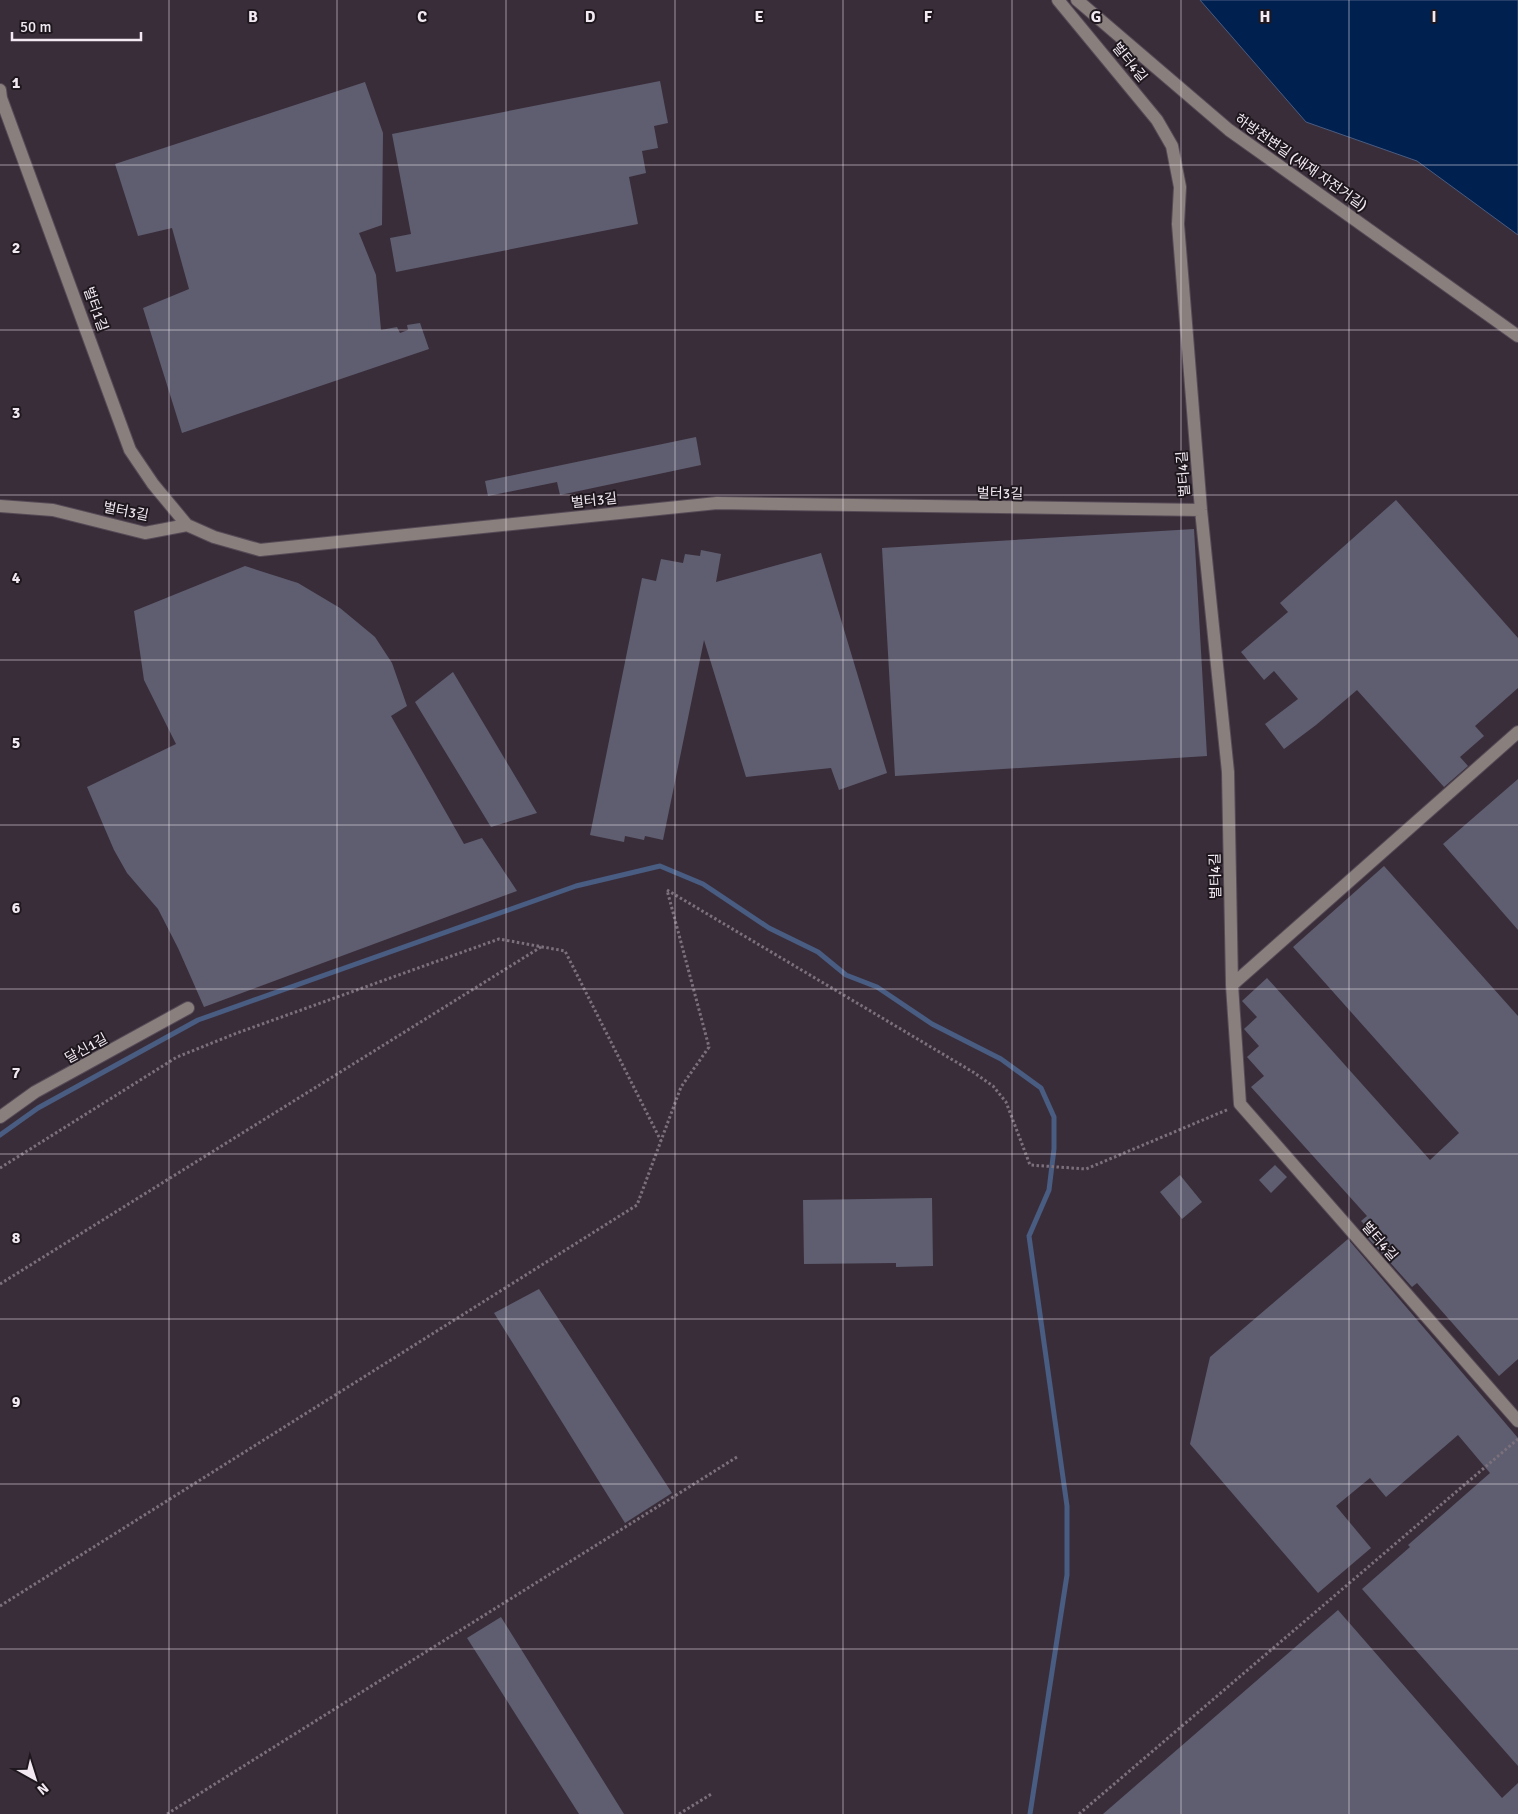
<svg xmlns="http://www.w3.org/2000/svg" width="1518" height="1814" font-family="Signika,'Noto Sans KR',sans-serif">
<style>
.water{fill:#002050;stroke:#495c81}
.lines{fill:none;stroke-linecap:round;stroke-linejoin:round}
.stream{stroke:#495c81;stroke-width:5}
.building{fill:#5e5e70}
.minor-casing{stroke:#574b57;stroke-width:14}
.path{stroke:#7b707b;stroke-width:3;stroke-dasharray:2.5 2.5;stroke-linecap:butt}
.minor{stroke:#897f7d;stroke-width:12}
.grid{fill:none;stroke:#f2e9f2;stroke-width:1;stroke-opacity:0.55}
.labels{text-anchor:middle;stroke-width:4;stroke-linejoin:round;paint-order:stroke}
.street-label{font-size:14px;fill:#f2e9f2;stroke:#1e181e}
.grid-label{font-size:16px;text-anchor:middle;font-weight:bold;fill:#f2e9f2;stroke:#1e181e;stroke-width:4;stroke-linejoin:round;paint-order:stroke}
</style>
<rect width="100%" height="100%" fill="#3a2d3a"/>
<path class="water" d="M1200 0H1518V235L1417 161 1306 122Z"/>
<g class="lines">
<path class="stream" d="M0 1135 38 1108 198 1020 576 886 660 866 703 884 769 928 818 952 846 975 877 987 932 1024 1001 1059 1041 1088 1054 1117V1149L1049 1190 1029 1236 1067 1506V1575L1030 1814"/>
</g>
<path class="building" d="M660 81 668 123 654 126 658 148 642 151 646 173 629 177 638 224 396 272 390 238 411 234 392 134Z
M365 82 383 133 382 225 359 233 376 275 381 330 397 327 400 333 408 330 407 325 420 323 429 349 182 433 143 308 189 289 172 228 138 236 115 164Z
M696 437 701 465 560 495 557 482 488 496 485 481Z
M1396 500 1518 638V688L1475 726 1484 736 1460 757 1468 766 1444 787 1357 690 1316 725 1284 749 1265 724 1298 699 1274 671 1264 680 1241 652 1288 612 1280 603Z
M1194 529 1207 756 895 776 882 548Z
M701 550 721 554 716 582 821 553 887 773 839 790 831 768 746 777 704 640 663 840 645 836 644 840 625 836 624 842 590 835 642 578 656 581 661 559 683 563 685 554 700 556Z
M245 566 298 583 340 608 375 637 392 663 407 706 391 716 464 844 482 838 517 891 204 1007 178 948 158 909 127 873 114 850 87 787 176 744 144 680 134 611Z
M453 672 537 813 491 827 415 702Z
M1518 779V930L1443 844Z
M1384 866 1518 1016V1359L1499 1376 1417 1283 1412 1287 1360 1229 1365 1225 1361 1221 1367 1216 1251 1087 1264 1076 1247 1057 1259 1046 1244 1029 1257 1017 1242 1001 1267 978 1430 1160 1459 1133 1293 947Z
M1275 1165 1287 1177 1271 1193 1259 1180Z
M1180 1175 1202 1202 1182 1219 1160 1192Z
M932 1198 933 1266 896 1267V1263L804 1264 803 1200Z
M1348 1239 1518 1438V1766L1362 1589 1410 1547 1408 1545 1490 1473 1458 1435 1386 1497 1370 1478 1336 1506 1371 1548 1318 1593 1190 1444 1210 1357Z
M539 1289 672 1493 625 1523 494 1313Z
M1338 1610 1502 1798 1518 1783V1814H1103Z
M501 1617 624 1814H579L467 1638Z"/>
<g class="lines">
<defs>
<path id="minor" d="M1058 0 1157 120 1172 146 1180 187 1178 224 1201 510 1228 772 1232 985
M1077 0 1229 130 1518 336
M0 90 1 98 130 450 153 484 187 525
M0 506 53 510 145 533 187 525 214 537 260 550 717 503 1201 510
M1518 732 1232 985 1240 1104 1518 1421
M0 1117 35 1092 188 1008"/>
</defs>
<use href="#minor" class="minor-casing"/>
<path class="path" d="M0 1168 177 1057 237 1033 499 939 565 951 661 1141
M0 1284 541 947
M0 1606 637 1205 681 1087 709 1047 667 890 973 1072 993 1086 1006 1102 1030 1165 1086 1169 1229 1109
M167 1814 737 1457
M679 1814 713 1793
M1079 1814 1518 1439"/>
<use href="#minor" class="minor"/>
</g>
<path class="grid" d="M169 0V1814M337 0V1814M506 0V1814M675 0V1814M843 0V1814M1012 0V1814M1181 0V1814M1349 0V1814M0 165H1518M0 330H1518M0 495H1518M0 660H1518M0 825H1518M0 989H1518M0 1154H1518M0 1319H1518M0 1484H1518M0 1649H1518"/>
<g class="labels">
<g class="street-label">
<text transform="translate(1130 62) rotate(51)" y="5">벌터4길</text>
<text transform="translate(1301 162) rotate(35)" y="5">하방천변길 (새재 자전거길)</text>
<text transform="translate(96 309) rotate(70)" y="5">벌터1길</text>
<text transform="translate(1183 474) rotate(-94)" y="5">벌터4길</text>
<text transform="translate(1000 493) rotate(1)" y="5">벌터3길</text>
<text transform="translate(594 500) rotate(-6)" y="5">벌터3길</text>
<text transform="translate(126 511) rotate(11)" y="5">벌터3길</text>
<text transform="translate(1215 876) rotate(-91)" y="5">벌터4길</text>
<text transform="translate(86 1048) rotate(-29)" y="5">달신1길</text>
<text transform="translate(1380 1241) rotate(49)" y="5">벌터4길</text>
</g>
</g>
<g class="grid-label">
<text x="253" y="22">B</text>
<text x="422" y="22">C</text>
<text x="590" y="22">D</text>
<text x="759" y="22">E</text>
<text x="928" y="22">F</text>
<text x="1096" y="22">G</text>
<text x="1265" y="22">H</text>
<text x="1434" y="22">I</text>
<text x="16" y="88">1</text>
<text x="16" y="253">2</text>
<text x="16" y="418">3</text>
<text x="16" y="583">4</text>
<text x="16" y="748">5</text>
<text x="16" y="913">6</text>
<text x="16" y="1078">7</text>
<text x="16" y="1243">8</text>
<text x="16" y="1407">9</text>
</g>
<g transform="translate(35 1779) rotate(141)" stroke="#1e181e" stroke-width="4" paint-order="stroke">
<path d="M0-4L9 19L0 12L-9 19Z" fill="#f2e9f2"/>
<text y="-8" font-size="14" font-weight="bold" text-anchor="middle" fill="#f2e9f2">N</text>
</g>
<path d="M12 32v8h129v-8" fill="none" stroke="#f2e9f2" stroke-width="2.5"/>
<text x="20" y="32" font-size="15" fill="#f2e9f2" stroke="#1e181e" stroke-width="4" paint-order="stroke">50 m</text>
</svg>
